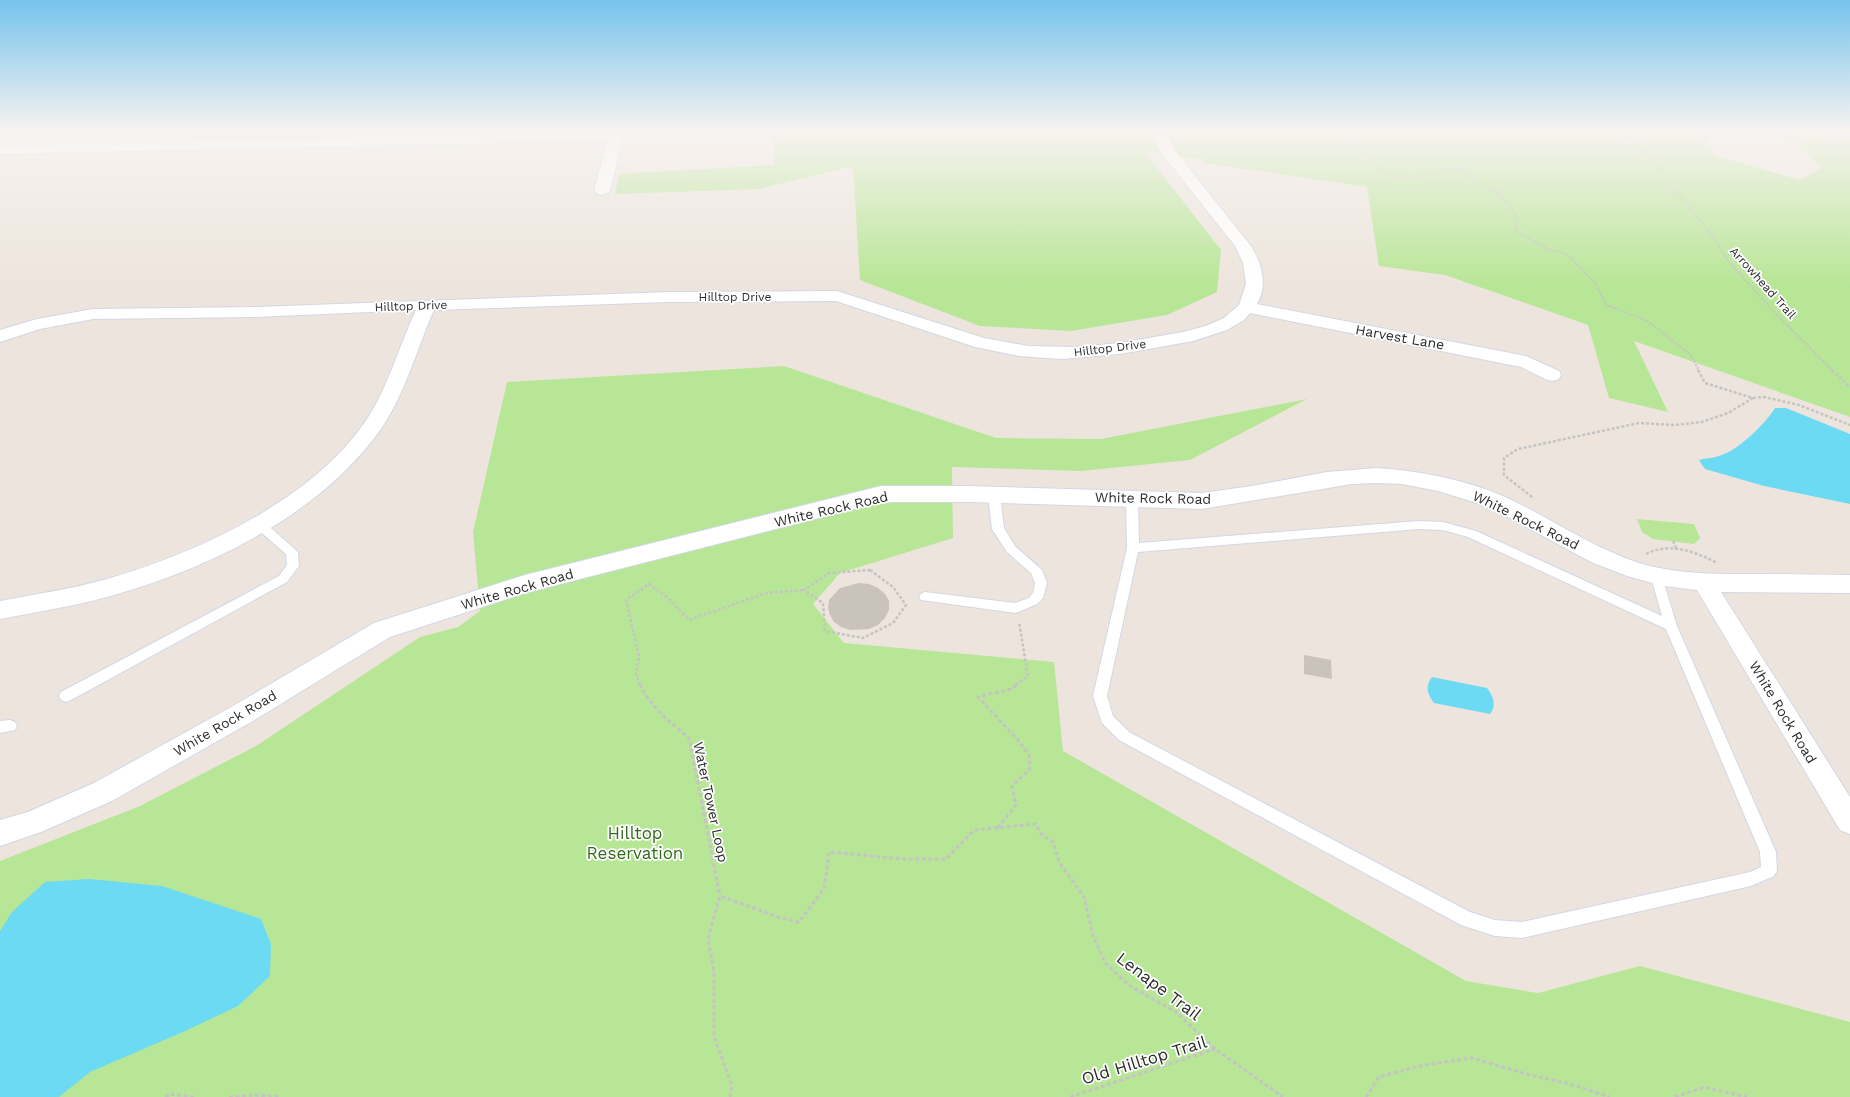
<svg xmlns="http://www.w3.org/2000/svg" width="1850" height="1097" font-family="'Work Sans',sans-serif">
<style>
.green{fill:#b8e697}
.water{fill:#6cdaf3}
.building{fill:#c9c3bb}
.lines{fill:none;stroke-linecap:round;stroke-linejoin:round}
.lane-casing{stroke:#d2d7e4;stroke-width:2}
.street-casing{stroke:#d2d7e4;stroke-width:2}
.path-far2{stroke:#c4c4c4;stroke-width:2;stroke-dasharray:2 1.5;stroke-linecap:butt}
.path-far1{stroke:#c4c4c4;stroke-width:2.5;stroke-dasharray:3 2;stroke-linecap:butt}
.path{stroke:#c4c4c4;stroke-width:3;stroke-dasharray:4 2.5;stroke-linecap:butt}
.lane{fill:#fff;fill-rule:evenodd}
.street{fill:#fff;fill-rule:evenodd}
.labels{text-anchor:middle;stroke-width:3.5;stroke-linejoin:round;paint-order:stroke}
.far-street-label{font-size:12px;fill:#2b2b2b;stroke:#fff}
.street-label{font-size:14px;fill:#2b2b2b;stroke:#fff}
.near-park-label{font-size:17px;fill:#306b18;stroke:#fff}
.near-street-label{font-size:17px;fill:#2b2b2b;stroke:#fff}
</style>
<rect width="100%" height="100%" fill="#ede5dd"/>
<path class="green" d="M770 131H1707L1713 155 1800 180 1823 167 1778 131 1850 138V417L1634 341 1668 412 1609 398 1588 325 1445 275 1379 266 1367 187 1204 163 1203 160 1148 152 1147 155 1221 250 1217 292 1167 315 1071 331 980 326 860 280 853 166 759 189 615 194 619 174 773 165 774 139Z
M784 366 996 438 1101 439 1307 399 1190 460 1081 471 952 467 953 538 840 573 813 604 844 643 1054 662 1063 751 1466 981 1538 993 1640 966 1850 1022V1097H0V861L140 806 256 746 420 637 458 627 480 611 473 532 507 382Z
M1637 519 1694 524 1700 538 1694 544 1653 539 1642 532Z"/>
<path class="water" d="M1775 408H1786L1850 434V504L1764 486 1705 469 1699 460C1707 458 1716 458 1724 454 1740 448 1766 423 1775 408Z
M1432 677 1487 688C1493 696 1497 705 1490 714L1434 703C1427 694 1425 686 1432 677Z
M89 879 162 886 261 919 271 944 270 976 238 1006 183 1032 90 1072 59 1097H0V931L12 912 45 882Z"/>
<path class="building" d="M859 583 869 584 878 588 885 594 889 601V610L885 618 878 625 869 629 850 630 841 627 834 622 830 615 828 608 829 600 840 588Z
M1304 655 1331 660 1332 679 1304 674Z"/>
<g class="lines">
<defs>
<path id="lane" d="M994 491 998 492 1000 495 1004 528 1015 546 1042 570 1047 583 1043 598 1037 604 1016 613 921 600 919 597 921 594 925 592 1015 603 1029 598 1033 593 1035 583 1031 573 1007 552 992 529 988 495 990 492Z
M1132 494 1136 495 1138 498 1139 543 1419 521 1443 522 1476 531 1662 616 1651 577 1653 574 1657 572 1661 574 1677 626 1776 852 1777 871 1774 876 1751 886 1522 938 1495 936 1461 925 1119 740 1102 723 1093 696 1127 548 1126 498 1128 495ZM1419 529 1443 530 1468 537 1666 629 1760 852 1761 867 1750 872 1522 922 1495 920 1470 912 1129 732 1113 716 1107 696 1138 552Z
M259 520 263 521 298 552 299 566 287 582 71 700 66 702 61 700 59 696 61 692 279 576 287 565 286 554 255 527 253 524 255 521Z
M10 720 15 722 17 726 15 730 0 733V721Z"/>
<path id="street" d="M625 131 610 190 607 193 602 195 597 193 594 190 608 140 0 154V146Z
M1155 131H1169V138L1175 151 1251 246C1262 265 1268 284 1257 304L1526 356 1559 371 1561 375 1559 379 1552 381 1545 379 1521 367 1250 313 1244 320 1227 330 1193 341 1120 354 1061 359 1019 356 975 347 836 301 669 302 434 310C417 348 406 391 383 426 319 519 198 574 92 601 61 608 31 613 0 619V601C36 594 72 589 107 579 198 553 317 498 369 416 389 384 400 344 416 310L256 317 93 319 40 329 0 342V330L37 319 93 309 256 307 669 292 837 291 984 338 1028 346 1076 347 1120 343 1183 332 1206 326 1224 318 1239 305 1246 284 1243 263 1235 246 1163 155 1155 138Z
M1815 131H1850V139L1817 134Z
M1377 468C1420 471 1463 479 1503 496 1549 517 1591 547 1639 563 1678 575 1719 574 1759 574 1789 574 1820 575 1850 575V593L1721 592 1850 797V834L1840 830 1697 590 1664 586 1627 576 1591 562 1506 516 1477 503 1438 491 1402 484 1377 483 1352 484 1202 509 968 502H881L525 593 390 637 251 722 112 801 41 832 0 846V820L28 812 94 783 233 706 374 623 525 575 881 486H968L1202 493 1252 486 1327 472Z"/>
</defs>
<use href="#lane" class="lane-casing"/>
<use href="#street" class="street-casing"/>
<path class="path-far2" d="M1342 131 1356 148 1390 175 1413 177 1455 168 1466 172 1483 188 1497 191 1516 215V231L1548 249 1568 255 1595 283 1606 305 1646 320 1691 355 1699 371
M1623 131 1648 157 1709 231 1729 262 1776 314 1833 371"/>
<path class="path-far1" d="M1698 370 1705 383 1753 398 1764 397 1799 405 1850 425
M1832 370 1850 387
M1532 497 1504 475V458L1518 449 1639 423 1674 425 1702 422 1728 413 1753 398
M1673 541 1676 548
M1646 554C1670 542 1694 551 1717 563
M870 570 893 587 906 605 893 623 863 638 825 631 823 603 804 590 829 573Z
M640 685 636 675 639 656 626 600 649 584 668 598 689 620 766 593 804 590
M1016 685 1028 676 1019 622"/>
<path class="path" d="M640 684C649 706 671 723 689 738L720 896
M998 828 1016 805 1012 786 1030 769 1029 755 1019 741 978 697 1011 689 1018 684
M165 1097 170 1094 194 1097
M229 1097 255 1095 280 1097
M730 1097 732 1086 714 1036V973L708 938 720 896 781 918 799 922 824 889 829 852 902 859H946L974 830 1036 824 1040 833 1053 842 1059 862 1084 897 1093 935 1105 963 1130 986 1176 1012 1215 1049 1283 1097
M1070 1097 1215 1049
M1366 1097 1379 1077 1423 1065 1472 1058 1526 1074 1570 1084 1610 1097
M1675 1097 1704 1087 1747 1097"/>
<use href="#lane" class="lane"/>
<use href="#street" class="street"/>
</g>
<linearGradient id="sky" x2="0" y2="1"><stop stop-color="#76c3ec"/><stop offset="0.46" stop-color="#f7f3f0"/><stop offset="1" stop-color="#f7f3f0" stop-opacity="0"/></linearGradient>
<rect width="1850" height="284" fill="url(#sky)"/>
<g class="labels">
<g class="far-street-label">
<text transform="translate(1763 283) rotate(48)" y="4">Arrowhead Trail</text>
<text x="735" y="301">Hilltop Drive</text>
<text transform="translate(411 306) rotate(-2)" y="4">Hilltop Drive</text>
<text transform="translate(1110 348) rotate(-7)" y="4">Hilltop Drive</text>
</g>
<g class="street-label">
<text transform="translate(1400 337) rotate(10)" y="5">Harvest Lane</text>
<text transform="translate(1153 498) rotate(1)" y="5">White Rock Road</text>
<text transform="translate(831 509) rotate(-13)" y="5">White Rock Road</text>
<text transform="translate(1526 520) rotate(26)" y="5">White Rock Road</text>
<text transform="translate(517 589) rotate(-16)" y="5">White Rock Road</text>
<text transform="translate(1783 712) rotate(59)" y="5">White Rock Road</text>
<text transform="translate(225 723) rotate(-30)" y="5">White Rock Road</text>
<text transform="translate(711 802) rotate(78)" y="5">Water Tower Loop</text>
</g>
<g class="near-park-label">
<text x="635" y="839">Hilltop<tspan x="635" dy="20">Reservation</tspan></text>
</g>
<g class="near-street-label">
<text transform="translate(1159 986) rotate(37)" y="6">Lenape Trail</text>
<text transform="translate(1144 1060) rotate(-17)" y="6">Old Hilltop Trail</text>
</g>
</g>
</svg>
